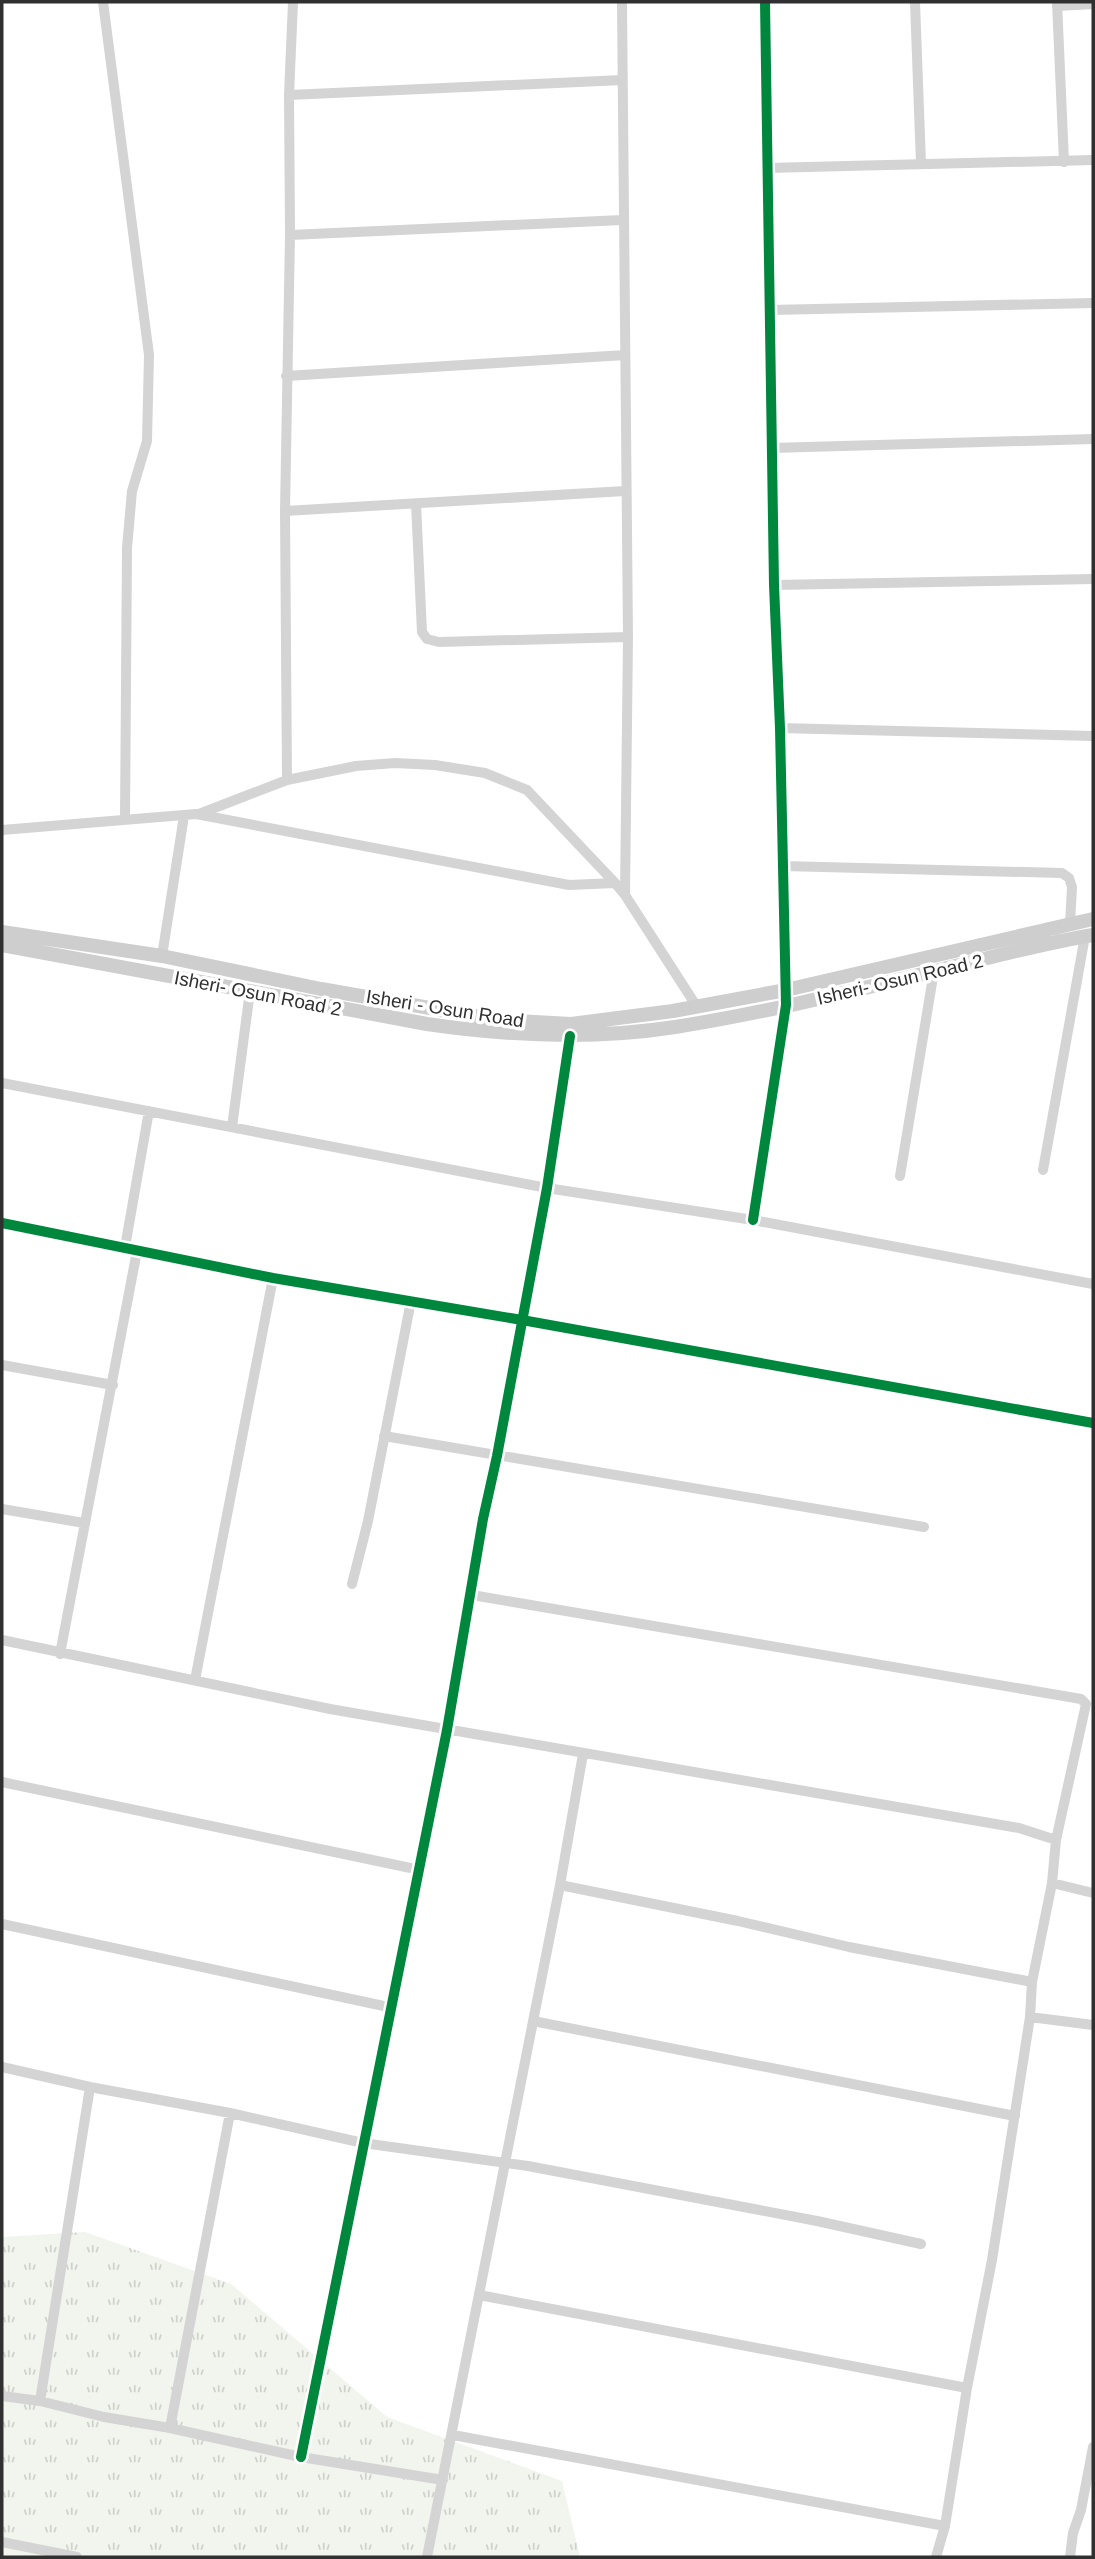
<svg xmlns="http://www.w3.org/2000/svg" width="1095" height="2559" font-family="Arial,sans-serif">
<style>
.grass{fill:url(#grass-tufts)}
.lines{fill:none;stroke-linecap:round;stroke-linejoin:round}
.minor{stroke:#d4d4d4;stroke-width:10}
.secondary{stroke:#cecece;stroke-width:14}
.cycleway-casing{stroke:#fff;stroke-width:15}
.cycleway{stroke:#00873e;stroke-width:10}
.labels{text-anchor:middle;stroke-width:7;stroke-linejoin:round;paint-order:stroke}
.street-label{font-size:19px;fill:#303030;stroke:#fff}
</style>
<defs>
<pattern id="grass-tufts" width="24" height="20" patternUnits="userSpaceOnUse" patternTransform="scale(1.75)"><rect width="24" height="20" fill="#f1f5ed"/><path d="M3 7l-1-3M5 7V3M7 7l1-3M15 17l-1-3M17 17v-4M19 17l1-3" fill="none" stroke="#cfd2cc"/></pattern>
</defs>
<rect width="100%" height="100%" fill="#fff"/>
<path class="grass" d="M85 2232 231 2284 387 2417 562 2481 580 2557H2V2237Z"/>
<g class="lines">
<path class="minor" d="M103 2 149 355 147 441 132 491 127 548 125 820
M622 2 628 637 625 895
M915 2 921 164
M1057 2 1064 162
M1057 6 1093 4
M289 95 622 80
M767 168 1093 160
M290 235 622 220
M770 310 1093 303
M286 376 625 355
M772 448 1093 439
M416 504 422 632 427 639 439 642 628 637
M285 511 625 491
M774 585 1093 579
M780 728 1093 736
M287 780 285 511 290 235 289 95 293 2
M199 814 287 780 356 766 395 763 435 765 485 773 527 790 615 883 625 895 697 1007
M2 830 196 814 569 885 615 883
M783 866 1062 873 1069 878 1072 887 1070 924
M162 956 184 816
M2 1083 547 1188 753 1220 1093 1284
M232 1127 250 991
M1043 1170 1085 936
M900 1176 934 971
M753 1220 786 1005 780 728 774 585 765 2
M2 1223 273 1278 522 1320 1093 1423
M125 1247 149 1111
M2 1365 113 1385
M384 1436 924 1527
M2 1509 84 1523
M352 1584 368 1521 411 1301
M472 1595 1081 1699 1086 1704 1056 1840 1052 1883 1093 1893
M2 1640 330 1709 1019 1828 1056 1840
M60 1654 137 1251
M195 1680 273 1278
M2 1782 420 1870
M560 1885 738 1921 849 1947 1032 1982
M2 1924 393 2008
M1030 2017 1093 2025
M533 2021 1015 2116
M2 2067 90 2087 230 2113 363 2143 528 2166 817 2221 921 2244
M479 2295 967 2388
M2 2396 40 2401 104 2417 170 2428 301 2457 443 2480
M40 2401 90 2087
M170 2428 230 2113
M453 2435 945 2526
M301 2457 447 1730 483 1519 497 1456 547 1188 570 1036
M2 2542 77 2557
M427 2557 560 1885 583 1754
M936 2557 945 2526 967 2388 992 2260 1030 2017 1032 1982 1052 1883
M1070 2557 1073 2533 1081 2510 1093 2447"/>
<path class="secondary" d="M2 932 162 956 321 989 498 1020 571 1024 673 1011 786 990 1093 919
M2 945 427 1024C509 1036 592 1040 675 1027 772 1012 868 987 964 964 1007 953 1050 942 1093 935"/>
<defs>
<path id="cycleway" d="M753 1220 786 1005 780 728 774 585 765 2
M2 1223 273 1278 522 1320 1093 1423
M301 2457 447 1730 483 1519 497 1456 547 1188 570 1036"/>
</defs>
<use href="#cycleway" class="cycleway-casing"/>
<use href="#cycleway" class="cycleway"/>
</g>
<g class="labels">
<g class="street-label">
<text transform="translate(900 979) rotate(-13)" y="7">Isheri- Osun Road 2</text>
<text transform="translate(258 993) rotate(11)" y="7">Isheri- Osun Road 2</text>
<text transform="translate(445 1008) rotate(9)" y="7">Isheri - Osun Road</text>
</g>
</g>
<rect width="1095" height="2559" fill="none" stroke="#303030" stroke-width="7"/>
</svg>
